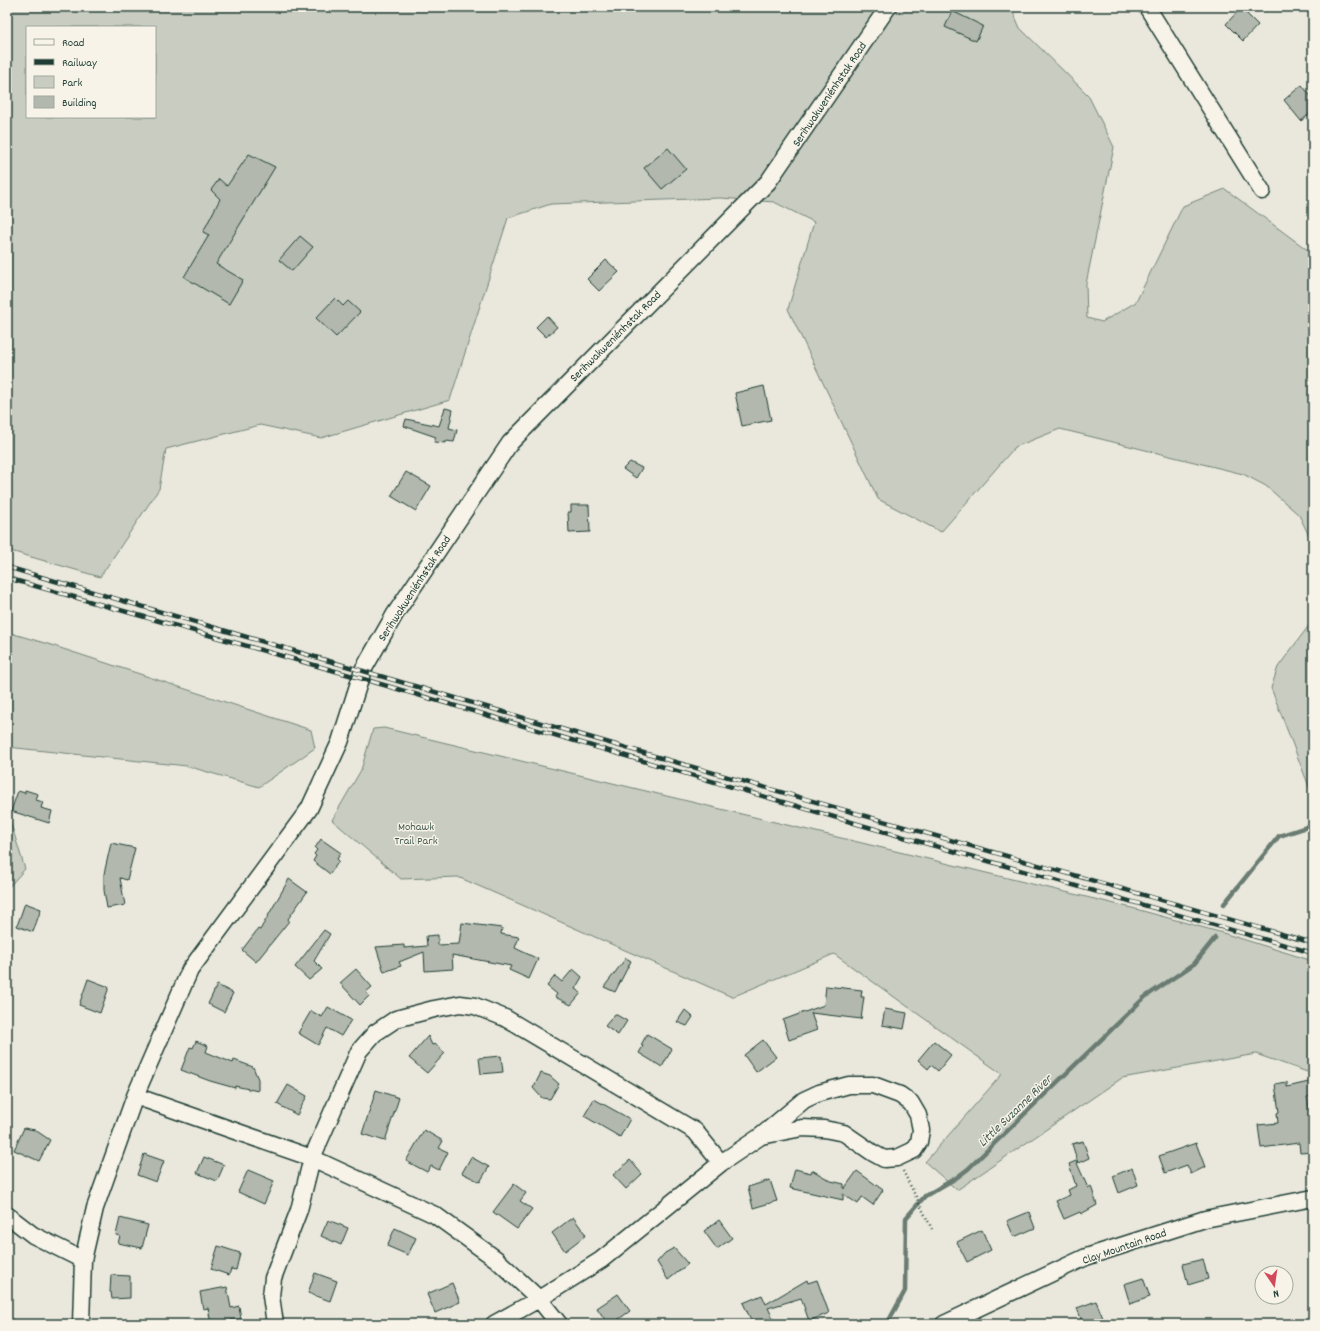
<svg xmlns="http://www.w3.org/2000/svg" width="1320" height="1331" font-family="Dekko,sans-serif">
<style>
.green{fill:#c8ccc1;stroke:#74847a;fill-rule:evenodd}
.lines{fill:none;stroke-linecap:round;stroke-linejoin:round}
.stream{stroke:#6a7c72;stroke-width:4.5}
.building{fill:#b2b8ae;stroke:#1f3d34}
.street-casing{stroke:#1f3d34;stroke-width:19}
.path{stroke:#1f3d34;stroke-width:2.5;stroke-dasharray:1 3;stroke-linecap:butt}
.street{stroke:#f7f3e8;stroke-width:16}
.rail-casing{stroke:#1f3d34;stroke-width:4.5}
.rail{stroke:#f7f3e8;stroke-width:3;stroke-dasharray:9;stroke-linecap:butt}
.labels{text-anchor:middle;stroke-width:3;stroke-linejoin:round;paint-order:stroke}
.street-label{font-size:12px;fill:#1f3d34;stroke:#f7f3e8}
.park-label{font-size:12px;fill:#415a50;stroke:#f7f3e8}
.water-label{font-size:13px;font-style:italic;fill:#445c53;stroke:#f7f3e8}
</style>
<rect width="100%" height="100%" fill="#eae8dd"/>
<filter id="ink" filterUnits="userSpaceOnUse"><feTurbulence type="fractalNoise" baseFrequency=".025" numOctaves="2"/><feDisplacementMap in="SourceGraphic" scale="8" xChannelSelector="R" yChannelSelector="G"/><feConvolveMatrix kernelMatrix="1 2 1 2 8 2 1 2 1" color-interpolation-filters="sRGB"/></filter>
<g filter="url(#ink)">
<path class="green" d="M7 7H1011L1020 28 1088 95 1114 147 1086 284 1087 318 1102 322 1136 302 1183 206 1225 189 1313 254V544L1299 515 1266 486 1243 474 1060 429 1015 447 941 532 878 499 788 309 814 222 774 202 720 198 551 204 508 218 450 400 321 438 260 425 166 449 159 489 100 577 7 550ZM27 27H155V117H27Z
M1313 620V797L1271 688 1278 667Z
M7 632 48 644 311 730 315 748 259 787 187 766 7 747Z
M384 728 1132 908 1223 933 1313 961V1074L1256 1054 1122 1078 957 1190 925 1162 1002 1074 834 954 732 997 458 877 401 879 332 820 361 770 373 729Z
M7 811 25 869 7 889Z"/>
<g class="lines">
<path class="stream" d="M1224 904 1279 836 1313 825
M887 1324 905 1291 906 1218 925 1196 956 1178 968 1169 1145 997 1194 964 1215 938"/>
</g>
<path class="building" d="M1241 8 1258 25 1243 41 1226 24Z
M952 11 983 26 976 41 945 27Z
M1302 85 1313 99V111L1301 121 1284 100Z
M668 148 686 169 662 189 644 168Z
M249 154 275 167 216 264 243 280 229 304 184 277 209 235 203 232 220 199 211 190 219 179 227 186Z
M300 236 313 247 292 271 279 260Z
M606 260 619 272 599 291 587 279Z
M335 298 343 306 348 301 360 312 336 337 316 318Z
M547 316 557 327 546 337 536 327Z
M764 386 771 420 742 426 735 393Z
M445 408 453 410 449 428 457 430 454 442 446 441V443L434 442 436 437 404 426 406 419 439 426Z
M630 462 642 468 636 478 623 469Z
M406 472 431 486 416 511 391 496Z
M571 505H589L590 532 569 533 568 512H571Z
M25 790 38 794 36 800 43 802 41 808 52 811 49 823 11 811 18 791 25 793Z
M321 839 341 853 337 859 339 861 330 874 313 861 316 856 314 854 317 850 315 848Z
M111 843 135 848 127 880 120 878 125 905 107 908 104 890V874Z
M289 879 307 892 288 919 289 921 256 962 242 950 258 929 260 930Z
M25 903 41 909 33 932 17 926Z
M462 923 502 928 501 934 519 937 515 948 538 959 529 979 509 970 511 966 452 955 453 969 425 971 424 952 399 962 401 966 384 972 376 947 404 945V948L427 946 426 936 438 935V945L459 944Z
M324 930 330 934 314 961 322 969 309 980 295 967Z
M626 958 631 961 615 992 604 987Z
M356 969 372 987 366 992 369 996 360 1005 340 983Z
M573 969 582 977 575 989 581 993 571 1005 555 997 557 994 547 986 555 976 562 982Z
M88 979 109 987 100 1013 79 1005Z
M217 985 233 993 224 1012 208 1004Z
M826 986 862 990 861 997H864L861 1019 811 1013 817 1030 789 1040 783 1020 824 1005Z
M328 1007 351 1020 341 1036 327 1028 318 1045 298 1033 311 1011 322 1017Z
M885 1009 907 1013 904 1029 882 1025Z
M685 1010 693 1017 687 1026 677 1022Z
M615 1014 627 1021 618 1035 605 1026Z
M647 1034 672 1049 662 1067 639 1053 643 1046 641 1045Z
M428 1036 432 1045 435 1044 445 1053 427 1073 409 1058Z
M763 1040 776 1057 756 1072 744 1055Z
M196 1041 208 1046 206 1052 233 1063 234 1060 253 1067 258 1079V1091L235 1086V1088L210 1081 181 1070 190 1047 193 1048Z
M934 1041 951 1055 938 1071 931 1065 928 1069 918 1060Z
M501 1056 503 1072 481 1074 479 1058Z
M541 1073 550 1076 559 1084 550 1099 542 1098 533 1088Z
M1313 1081V1096L1307 1097 1313 1126V1152L1300 1153 1299 1143 1261 1148 1258 1125 1278 1123 1277 1113 1279 1112 1275 1084 1287 1082V1087Z
M288 1085 307 1096 297 1115 277 1104Z
M376 1090 399 1098 385 1141 362 1134Z
M594 1099 630 1119 620 1137 584 1116Z
M24 1128 35 1130 50 1140 39 1161 14 1150Z
M424 1130 443 1141 439 1148 448 1152 439 1170 431 1166 427 1172 406 1161Z
M1083 1141 1089 1158 1078 1163 1072 1144Z
M1196 1143 1205 1167 1191 1174 1187 1165 1165 1173 1159 1156Z
M144 1154 164 1161 156 1182 137 1175Z
M204 1157 224 1165 217 1181 197 1173Z
M471 1157 489 1167 480 1182 462 1173Z
M630 1160 642 1174 626 1189 613 1175Z
M1076 1161 1088 1188 1091 1186 1097 1205 1081 1214 1080 1212 1064 1219 1056 1201 1070 1195 1068 1190 1076 1186 1069 1164Z
M1132 1168 1138 1185 1119 1193 1113 1176Z
M795 1169 811 1173 812 1170 831 1181 844 1184V1189L857 1171 883 1190 873 1205 862 1197 858 1204 843 1194V1200L790 1188Z
M248 1170 274 1181 264 1204 238 1192Z
M770 1180 777 1201 753 1208 748 1187Z
M514 1184 526 1193 520 1201 532 1209 517 1229 493 1212Z
M1029 1212 1035 1228 1014 1237 1007 1221Z
M573 1217 586 1235 565 1251 552 1233Z
M120 1218 148 1225 142 1248 118 1243 120 1236 116 1235Z
M328 1220 348 1228 341 1245 321 1236Z
M719 1220 732 1238 717 1249 704 1231Z
M395 1228 416 1238 408 1255 387 1246Z
M982 1230 991 1250 967 1262 957 1242Z
M218 1246 240 1253 236 1270 231 1269 229 1275 211 1269Z
M674 1248 688 1264 668 1280 657 1262 665 1253Z
M1203 1259 1208 1279 1188 1285 1183 1264Z
M315 1273 337 1281 330 1301 308 1293Z
M111 1275 130 1276V1298L112 1299 111 1292H110Z
M1143 1278 1150 1297 1130 1304 1124 1284Z
M807 1280 808 1283 817 1280 829 1313 809 1321 801 1298 768 1308 776 1324H753L743 1303 762 1295 766 1304Z
M452 1283 460 1302 435 1313 427 1294Z
M227 1287 231 1308 239 1306 241 1319 231 1320 232 1324H211L208 1308 203 1309 200 1292Z
M618 1294 630 1311 612 1324H608L597 1308Z
M1096 1301 1103 1318 1083 1324 1077 1308Z"/>
<g class="lines">
<defs>
<path id="street" d="M1147 7 1262 191
M135 1096 312 1158 435 1215 496 1259 539 1299 559 1324
M7 1215 33 1235 83 1260
M81 1324 83 1260 95 1208 135 1096 190 970 309 809 340 742 363 670 395 614 510 443 768 182 888 7
M275 1324 271 1296 273 1278 299 1210 312 1158 359 1051 375 1033 396 1019 434 1009 460 1004 475 1006 505 1018 695 1131 721 1163
M494 1324 539 1299 601 1260 721 1163 761 1136 804 1100 819 1093 849 1085H873L900 1095 911 1103 918 1115 921 1130 919 1142 914 1150 897 1158 884 1159 873 1153 844 1133 824 1129 802 1128 761 1136
M944 1324 1086 1257 1205 1219 1313 1198"/>
</defs>
<use href="#street" class="street-casing"/>
<path class="path" d="M903 1171 932 1229"/>
<use href="#street" class="street"/>
<defs>
<path id="rail" d="M7 567 647 754 1313 943
M7 578 360 678 868 827 1313 953"/>
</defs>
<use href="#rail" class="rail-casing"/>
<use href="#rail" class="rail"/>
</g>
</g>
<g class="labels">
<g class="street-label">
<text transform="translate(829 94) rotate(-56)" y="4">Serihwakweniénhstak Road</text>
<text transform="translate(615 336) rotate(-45)" y="4">Serihwakweniénhstak Road</text>
<text transform="translate(414 588) rotate(-57)" y="4">Serihwakweniénhstak Road</text>
<text transform="translate(1124 1246) rotate(-19)" y="4">Clay Mountain Road</text>
</g>
<g class="park-label">
<text x="416" y="830">Mohawk<tspan x="416" dy="14">Trail Park</tspan></text>
</g>
<g class="water-label">
<text transform="translate(1014 1110) rotate(-44)" y="5">Little Suzanne River</text>
</g>
</g>
<rect width="1320" height="1331" fill="none" stroke="#f7f3e8" stroke-width="24"/>
<rect x="12" y="12" width="1296" height="1307" fill="none" stroke="#1f3d34" stroke-width="1.5" filter="url(#ink)"/>
<rect x="26" y="26" width="130" height="92" fill="#f7f3e8" stroke="#a1aaa0"/>
<rect x="34" y="39" width="20" height="6" fill="#f7f3e8" stroke="#a1aaa0"/>
<text x="62" y="46" font-size="12" fill="#1f3d34">Road</text>
<rect x="34" y="59" width="20" height="6" fill="#1f3d34" stroke="#a1aaa0"/>
<text x="62" y="66" font-size="12" fill="#1f3d34">Railway</text>
<rect x="34" y="76" width="20" height="12" fill="#c8ccc1" stroke="#a1aaa0"/>
<text x="62" y="86" font-size="12" fill="#1f3d34">Park</text>
<rect x="34" y="96" width="20" height="12" fill="#b2b8ae" stroke="#a1aaa0"/>
<text x="62" y="106" font-size="12" fill="#1f3d34">Building</text>
<g transform="translate(1274 1285) rotate(167)"><circle r="19" fill="#f7f3e8" stroke="#a1aaa0"/>
<path d="M0-3L7 15L0 10L-7 15Z" fill="#d1495b"/>
<text y="-6" font-size="11" font-weight="bold" text-anchor="middle" fill="#1f3d34">N</text>
</g>
</svg>
